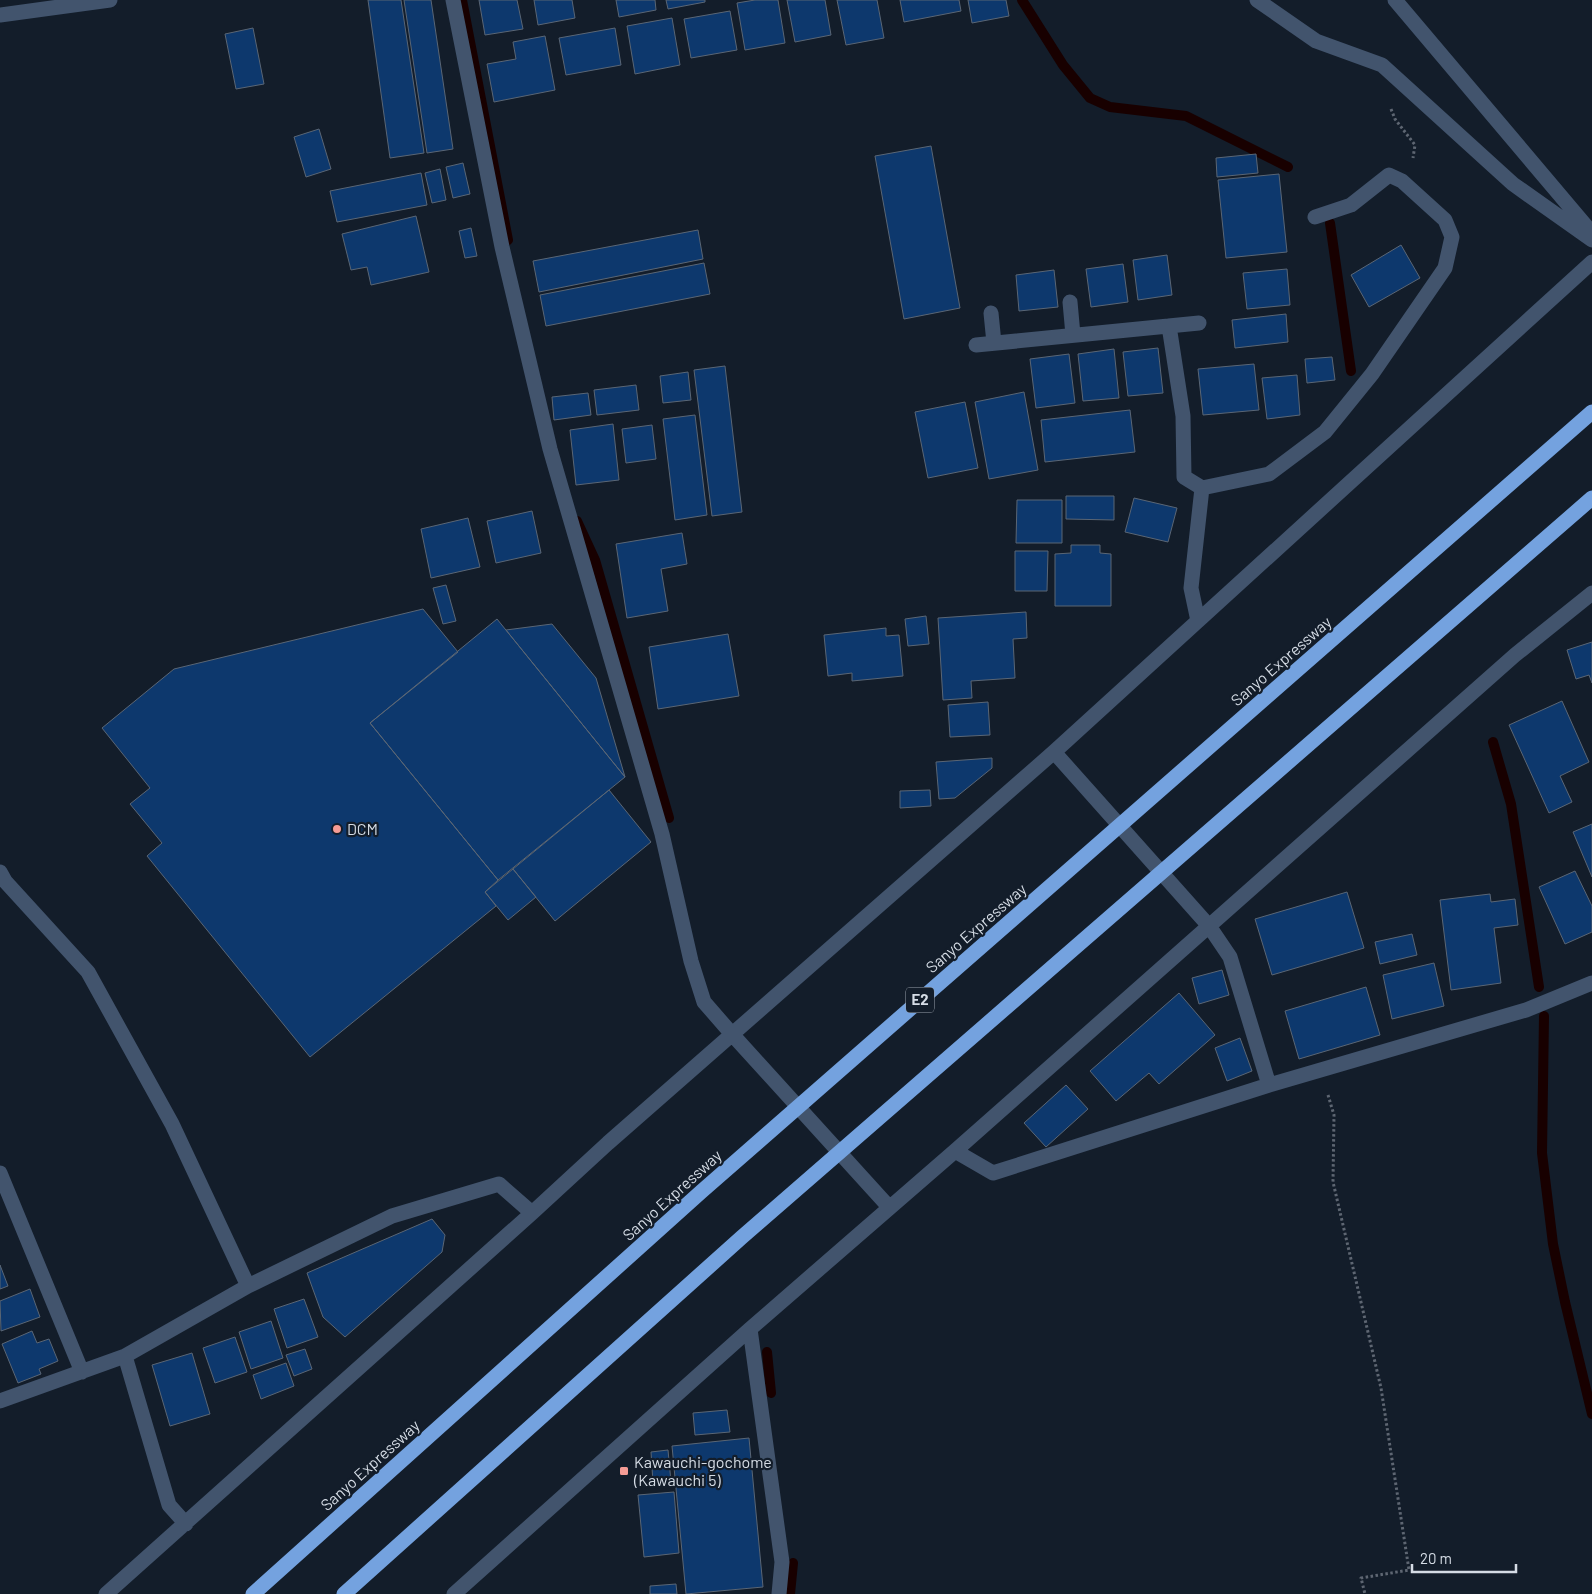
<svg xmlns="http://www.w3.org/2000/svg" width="1592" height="1594" font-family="Barlow,sans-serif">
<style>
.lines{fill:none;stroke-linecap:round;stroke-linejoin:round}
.stream{stroke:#180000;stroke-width:10}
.building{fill:#0d386d;stroke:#5a6675}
.path{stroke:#5e6672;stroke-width:3;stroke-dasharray:2.5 2.5;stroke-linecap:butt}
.minor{stroke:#42546d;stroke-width:15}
.highway-bridge{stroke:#74a2df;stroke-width:15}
.poi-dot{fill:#f59c95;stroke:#131d2a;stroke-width:2}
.labels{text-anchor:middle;stroke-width:4.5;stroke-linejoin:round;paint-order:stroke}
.shield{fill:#131d2a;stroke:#9ba3ad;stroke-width:1}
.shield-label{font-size:15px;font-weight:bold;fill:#d5dce5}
.street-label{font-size:16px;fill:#d5dce5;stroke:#131d2a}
.poi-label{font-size:16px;fill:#d5dce5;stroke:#131d2a;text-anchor:start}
</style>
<rect width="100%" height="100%" fill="#131d2a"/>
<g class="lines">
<path class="stream" d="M462 0 508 240
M1022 0 1063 65 1090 98 1110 107 1186 116 1288 167
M1330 223 1351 371
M577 521 595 560 669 818
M1493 742 1511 804 1539 987
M1544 1016 1542 1153 1553 1244 1565 1302 1592 1414
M767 1352 771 1393
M790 1594 793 1563"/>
</g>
<path class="building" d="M368 0H401L424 153 390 158Z
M404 0H431L453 149 427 153Z
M479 0H517L523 29 485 35Z
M534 0H572L575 18 538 25Z
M616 0H655L656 10 619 17Z
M666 0H705V2L668 9Z
M755 0H778L785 43 745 50 737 3Z
M787 0H825L831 35 795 42Z
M837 0H877L884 38 846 45Z
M900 0H959L961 11 904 22Z
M968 0H1006L1009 16 972 23Z
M730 11 737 50 691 58 684 19Z
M672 18 680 65 635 74 627 26Z
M253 28 264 84 236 89 225 34Z
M615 28 621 65 566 75 559 38Z
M545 36 555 90 494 102 487 64 516 59 513 42Z
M319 129 331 169 306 177 294 137Z
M931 146 960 308 904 319 875 156Z
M1256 154 1258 173 1217 177 1216 158Z
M463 163 470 194 453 198 446 167Z
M440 169 446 200 432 203 425 173Z
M421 173 427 205 337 222 330 191Z
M1279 174 1287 252 1226 258 1218 180Z
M416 216 429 272 371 285 367 267 351 270 342 234Z
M471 228 477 256 465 258 459 231Z
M698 230 703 259 539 292 533 261Z
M1401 245 1420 278 1369 307 1351 275Z
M1167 255 1172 295 1138 300 1133 260Z
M704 263 710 294 546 326 540 295Z
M1123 264 1128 302 1091 307 1086 269Z
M1287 269 1290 305 1247 309 1243 273Z
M1054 270 1058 307 1019 311 1016 275Z
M1286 314 1288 342 1235 348 1232 320Z
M1158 348 1163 393 1128 396 1123 352Z
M1114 349 1119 398 1083 401 1078 354Z
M1069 354 1075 403 1036 408 1030 359Z
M1332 357 1335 380 1307 383 1305 359Z
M1254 364 1259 410 1203 415 1198 369Z
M725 366 742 512 712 516 694 370Z
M688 372 691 400 663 403 660 376Z
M1297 375 1300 415 1267 419 1262 378Z
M636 385 639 410 597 415 594 390Z
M1024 392 1038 470 989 479 975 402Z
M588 393 591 415 554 420 552 397Z
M965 402 978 468 928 478 915 412Z
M1130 410 1135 452 1045 462 1041 420Z
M695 415 707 515 675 520 663 419Z
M613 424 619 480 576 485 570 430Z
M652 425 656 459 626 463 622 429Z
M1066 496H1114V520L1066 519Z
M1134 498 1177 508 1168 542 1125 532Z
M1017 500H1062V543H1016Z
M532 511 541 553 496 563 487 521Z
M468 518 480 567 431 578 421 529Z
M682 533 687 564 661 569 668 611 627 618 616 544Z
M1071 545H1100V553L1111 554V606H1055V554L1071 553Z
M1015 551H1048L1047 591H1015Z
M446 585 456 621 443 624 433 588Z
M423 609 458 652 370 723 498 880 485 892 496 906 310 1057 147 856 162 843 130 804 150 788 102 728 174 669Z
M1026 612 1027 638 1013 639 1015 678 971 681 972 698 943 700 938 618Z
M926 616 929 644 908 646 905 619Z
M497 619 625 777 498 880 370 723Z
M552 624 596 678 625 777 506 630Z
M886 628V636L899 635 903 676 852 681V673L828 676 824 635Z
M728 634 739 696 658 709 649 647Z
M1592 642V683L1589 675 1576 679 1567 650Z
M1562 701 1589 762 1560 776 1572 802 1549 813 1509 725Z
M988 702 990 735 950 737 948 705Z
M992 758V768L955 798 939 799 936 762Z
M609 790 651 842 555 921 513 869Z
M930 790 931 806 900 808V791Z
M1592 824V877L1573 832Z
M513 869 536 897 508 920 485 892Z
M1575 871 1592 906V932L1565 944 1539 887Z
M1347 892 1364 948 1272 975 1255 919Z
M1490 894 1491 902 1515 899 1518 925 1494 928 1501 983 1451 990 1440 900Z
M1412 934 1417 955 1380 964 1375 942Z
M1434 963 1444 1006 1392 1019 1383 975Z
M1222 970 1229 995 1199 1004 1192 978Z
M1366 987 1380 1035 1299 1059 1285 1011Z
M1179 993 1215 1035 1159 1084 1149 1073 1116 1101 1090 1071Z
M1240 1038 1252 1071 1227 1081 1215 1048Z
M1066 1085 1088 1109 1046 1147 1024 1123Z
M432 1219 445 1235 442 1252 345 1337 323 1317 307 1273Z
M0 1265 8 1286 0 1289Z
M30 1289 40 1317 1 1331 0 1301Z
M304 1299 318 1337 287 1348 274 1309Z
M271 1321 283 1358 251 1369 239 1332Z
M32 1331 37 1343 49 1339 58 1361 39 1369 41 1374 18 1383 2 1344Z
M235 1337 247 1372 215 1383 203 1348Z
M305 1349 312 1369 294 1376 286 1355Z
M192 1353 210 1414 170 1426 152 1365Z
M286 1363 294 1386 261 1399 253 1375Z
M727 1410 730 1432 695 1435 693 1413Z
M749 1438 763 1587 686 1594 672 1446Z
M668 1450 671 1482 653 1483 651 1452Z
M674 1492 679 1553 644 1557 638 1495Z
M676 1584 677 1594H650V1586Z"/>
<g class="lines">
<path class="path" d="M1391 109 1395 119 1415 145 1413 158
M1328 1095 1334 1115 1333 1182 1381 1388 1409 1570 1361 1578 1365 1594"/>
<path class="minor" d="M453 0 502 247 550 449 662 834 691 961 704 1002 731 1033 889 1207
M1257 0 1316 41 1382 65 1513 184 1592 240
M1395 0 1592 233
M0 15 110 0
M1070 302 1073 335
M991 313 994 343
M1169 326 1183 416 1184 477 1202 488
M976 345 1199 323
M1198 621 1191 588 1202 488 1269 474 1325 432 1372 374 1445 268 1452 237 1445 220 1402 181 1389 175 1351 205 1315 217
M1054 752 1209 926 1230 957 1269 1085
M0 872 5 881 88 972 172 1124 248 1286
M955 1151 993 1173 1269 1085 1526 1010 1592 983
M0 1173 82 1372
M750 1329 782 1562 779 1594
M125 1356 169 1505 186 1524
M0 1401 125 1356 248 1286 392 1216 499 1184 532 1213
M106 1594 532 1213 608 1143 1054 752 1592 262
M454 1594 750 1329 955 1151 1515 655 1592 593"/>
<path class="highway-bridge" d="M253 1594 702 1191 1592 412
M344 1594 742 1237 1592 498"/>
</g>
<g class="poi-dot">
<circle cx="337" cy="829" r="5"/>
<rect x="619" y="1466" width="10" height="10" rx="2.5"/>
</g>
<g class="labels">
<rect class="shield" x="906" y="987.5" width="28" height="25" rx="4"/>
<g class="shield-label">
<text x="920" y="1005">E2</text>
</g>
<g class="street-label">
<text transform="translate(1281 661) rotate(-41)" y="6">Sanyo Expressway</text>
<text transform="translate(976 928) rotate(-41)" y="6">Sanyo Expressway</text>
<text transform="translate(672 1195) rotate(-42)" y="6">Sanyo Expressway</text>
<text transform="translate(370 1465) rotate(-42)" y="6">Sanyo Expressway</text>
</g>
<g class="poi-label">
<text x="347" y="835">DCM</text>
<text x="634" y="1468">Kawauchi-gochome<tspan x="634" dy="18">(Kawauchi 5)</tspan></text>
</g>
</g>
<path d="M1412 1564v8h104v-8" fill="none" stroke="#d5dce5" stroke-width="2.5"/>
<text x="1420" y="1564" font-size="15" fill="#d5dce5" stroke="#131d2a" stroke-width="4" paint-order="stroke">20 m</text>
</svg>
